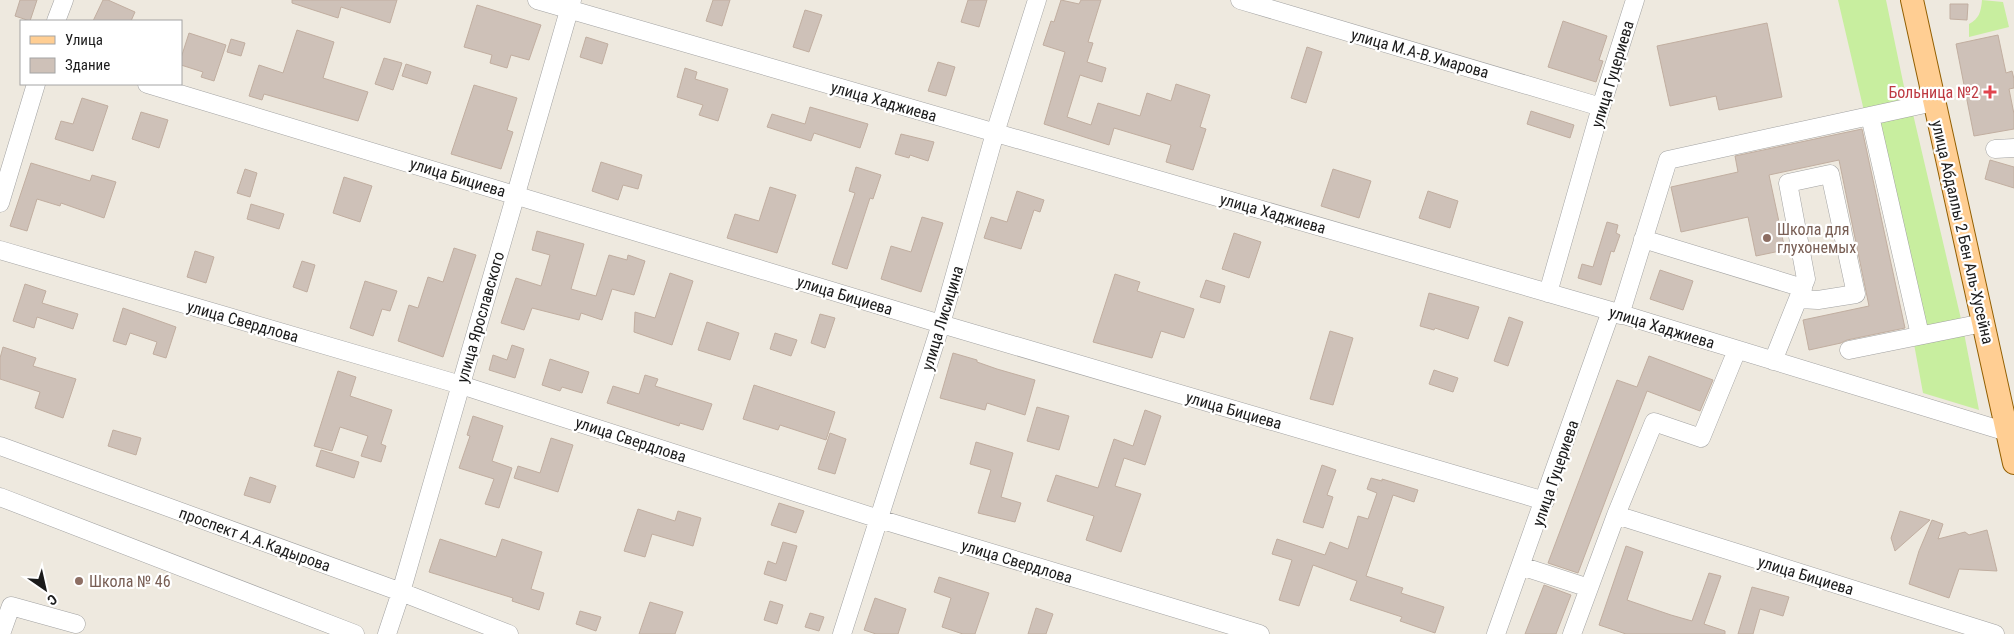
<svg xmlns="http://www.w3.org/2000/svg" width="2014" height="634" font-family="'Roboto Condensed',sans-serif">
<style>
.grass{fill:#c8ee9f}
.building{fill:#cec1b8;stroke:#c1aea0}
.lines{fill:none;stroke-linecap:round;stroke-linejoin:round}
.minor-casing{stroke:#a2a2a2;stroke-width:19}
.major-casing{stroke:#925e00;stroke-width:24}
.minor{stroke:#fff;stroke-width:18}
.major{stroke:#ffce93;stroke-width:22}
.health-dot{fill:#e0444e;stroke:#fff;stroke-width:2}
.education-dot{fill:#8d6e63;stroke:#fff;stroke-width:2}
.labels{text-anchor:middle;stroke-width:4.5;stroke-linejoin:round;paint-order:stroke}
.street-label{font-size:16px;fill:#1b1b1b;stroke:#fff}
.health-label{font-size:16px;fill:#be3a42;stroke:#fff;text-anchor:end}
.education-label{font-size:16px;fill:#785e54;stroke:#fff;text-anchor:start}
</style>
<rect width="100%" height="100%" fill="#eee9df"/>
<path class="grass" d="M1838 0H1886L1907 101 1864 111Z
M1982 0 2003 2 2009 27 1969 37V24C1979 19 1981 12 1982 0Z
M1913 114 1961 319 1922 327 1876 120Z
M1964 333 1979 410 1923 393 1914 344Z"/>
<path class="building" d="M20 0H37L30 21 15 16Z
M103 0H108L135 12 131 21H93Z
M292 0H397L390 23 341 7 338 18 292 3Z
M713 0H730L722 26 706 21Z
M968 0H987L979 27 961 22Z
M1061 0 1079 4 1081 0H1101L1088 42 1093 43 1087 62 1106 68 1102 82 1080 75 1067 117 1091 125 1098 103 1140 116 1147 93 1171 101 1176 84 1210 95 1200 127 1206 129 1193 170 1166 162 1171 145 1114 128 1109 145 1044 124 1065 52 1043 45 1051 21 1054 22Z
M1950 4H1968L1967 20 1950 19Z
M477 5 541 25 529 60 511 55 507 68 490 63 492 55 464 47Z
M805 10 822 15 809 52 793 47Z
M1563 21 1607 36 1599 60 1603 61 1596 82 1548 67Z
M1767 23 1782 97 1719 110 1716 96 1670 106 1657 46Z
M297 30 334 42 323 78 368 92 358 121 264 94 262 100 249 96 259 65 283 73Z
M189 33 226 45 214 81 201 77 203 72 181 65V58Z
M1998 35 2006 73 2012 71 2014 79V88L2009 89 2014 114V129L1974 136 1956 44Z
M586 37 608 44 602 64 580 57Z
M231 39 245 43 241 56 227 52Z
M1307 47 1322 52 1306 103 1291 98Z
M384 58 402 63 393 90 375 84Z
M938 62 955 67 946 96 928 91Z
M406 64 431 72 427 84 402 76Z
M685 68 697 72 695 79 728 89 718 121 699 115 703 105 677 97Z
M474 85 517 98 507 130 513 132 501 169 451 154Z
M82 98 108 106 93 151 55 139 61 121 73 124Z
M810 107 868 124 860 148 814 133 811 141 767 127 772 114 805 124Z
M1531 111 1574 125 1570 138 1527 124Z
M141 112 168 120 159 148 132 139Z
M1862 129 1905 328 1847 340 1841 343 1809 350 1803 320 1869 306 1839 160 1769 175 1785 250 1756 256 1748 217 1681 232 1671 187 1738 172 1735 156Z
M901 134 934 142 928 161 910 155 909 158 895 154Z
M1990 160 2014 167V188L1985 179Z
M601 162 642 175 638 189 623 185 618 200 592 191Z
M31 163 90 181 92 175 116 182 104 218 61 203 60 206 37 199 27 231 10 226Z
M856 167 881 175 873 199 870 198 847 269 832 264 855 193 849 191Z
M245 169 257 173 250 197 237 193Z
M1333 169 1371 181 1359 218 1321 206Z
M344 177 372 186 360 222 333 213Z
M770 187 796 195 777 253 727 238 735 214 759 221Z
M1017 191 1044 200 1040 212 1034 210 1021 249 984 238 991 217 1007 222Z
M1428 191 1458 201 1450 228 1419 218Z
M251 204 284 214 279 229 247 219Z
M922 217 943 223 921 292 881 279 891 246 911 252Z
M1607 222 1618 225 1616 233 1620 235 1614 252 1611 251 1601 285 1578 278 1582 264 1593 267Z
M537 231 584 244 571 289 596 296 609 255 627 260 628 255 645 261 634 295 612 289 602 320 581 313 579 320 532 308 524 330 501 323 516 278 541 286 550 255 532 250Z
M1234 233 1261 242 1249 278 1222 269Z
M454 248 476 255 443 357 398 341 409 305 418 308 428 277 443 282Z
M195 251 214 257 206 283 187 277Z
M302 261 315 265 307 292 293 287Z
M1660 270 1693 281 1683 310 1650 299Z
M670 273 693 281 672 345 634 332 635 312 655 318Z
M1115 274 1140 282 1137 291 1194 309 1184 338 1161 331 1152 358 1093 342Z
M1206 280 1225 286 1220 303 1200 297Z
M365 281 397 291 390 311 382 309 373 336 350 328Z
M25 284 46 291 42 303 78 314 73 329 37 317 34 328 13 321Z
M1429 293 1479 307 1468 339 1435 328 1434 330 1420 326Z
M123 308 176 327 166 358 153 354 157 342 130 333 126 345 113 341Z
M820 314 835 318 825 348 811 343Z
M1509 317 1523 322 1508 366 1494 361Z
M707 322 739 333 730 360 698 350Z
M1330 331 1353 338 1333 405 1310 399Z
M775 333 797 340 791 356 770 349Z
M512 345 524 349 515 378 489 370 493 355 507 360Z
M3 347 36 358 33 366 76 379 63 418 35 408 40 392 0 379V358Z
M953 353 977 360V362L997 369 1035 380 1025 415 987 403 985 410 940 398Z
M1649 356 1713 380 1700 411 1647 391 1578 573 1548 563 1617 380 1637 387Z
M550 359 589 372 582 393 562 387 560 391 542 385Z
M1434 370 1458 378 1453 392 1429 384Z
M338 371 356 377 350 396 392 410 381 444 386 446 381 462 361 456 368 436 340 427 332 451 314 446Z
M645 375 658 379 655 386 712 404 703 430 680 423 679 426 607 403 613 386 639 394Z
M754 385 835 412 826 440 780 425 778 430 743 419Z
M1037 407 1069 416 1059 450 1027 441Z
M1145 410 1161 416 1145 465 1124 458 1115 486 1141 494 1121 552 1086 540 1094 516 1047 501 1056 475 1098 488 1114 439 1133 446Z
M473 416 503 426 492 461 512 468 499 508 485 504 494 479 459 468 470 436 467 435Z
M113 430 141 438 136 455 108 446Z
M830 433 846 439 835 474 818 469Z
M551 438 573 445 558 492 514 478 518 466 540 473Z
M976 442 1013 453 1001 497 1021 503 1015 522 978 513 991 470 970 464Z
M321 450 359 462 354 478 316 466Z
M1322 465 1336 470 1327 495 1333 497 1323 528 1303 522Z
M250 477 276 486 270 503 244 495Z
M1371 478 1382 481V479L1418 490 1414 502 1393 495 1366 576 1403 588 1401 593 1444 607 1435 633 1400 621 1402 617 1350 600 1357 581 1313 565 1299 606 1279 600 1292 560 1272 554 1277 539 1325 555 1330 542 1348 549 1358 516 1368 519 1377 493 1367 489Z
M779 503 804 511 796 533 771 525Z
M638 509 675 521 678 511 701 518 693 546 652 534 645 557 624 551Z
M1900 511 1930 520 1895 551 1891 538Z
M1932 520 1943 524 1938 539 1965 532 1969 535 1987 530 1997 571 1959 569 1949 598 1909 584 1919 551Z
M440 539 496 557 502 539 542 552 531 589 544 593 539 610 512 601 513 598 429 572Z
M783 542 797 546 786 581 764 574 768 561 776 564Z
M1626 546 1643 552 1627 600 1671 615 1692 621 1709 573 1721 576 1704 624 1725 631V634H1626L1599 625Z
M939 577 989 593 975 634H963L942 627 951 598 934 592Z
M1544 585 1571 595 1556 634H1525Z
M1752 587 1789 597 1783 616 1760 609 1753 634H1738Z
M875 598 906 609 898 634H876L864 630Z
M770 601 783 605 777 624 764 620Z
M650 602 683 612 675 634H639Z
M1036 608 1053 614 1046 634H1028Z
M580 611 601 617 596 631 576 624Z
M810 613 824 617 819 631 805 627Z"/>
<g class="lines">
<defs>
<path id="minor" d="M537 0 1611 311 2007 432
M1240 0 1601 107
M56 21 64 0
M147 84 941 324 1545 501
M1870 116 1920 335
M1995 149 2014 148
M0 203 36 84
M1643 239 1803 288
M0 250 461 385 879 519 1260 634
M1548 293 1601 107 1635 0
M1620 315 1668 160 1934 102
M1849 350 1983 323
M1773 361 1806 279 1788 183 1830 174 1856 294 1818 300 1798 299
M0 446 401 592 509 634
M0 497 355 634
M1616 515 1995 634
M1521 566 1589 588
M1 634 11 606 76 624
M387 634 401 592 572 0
M842 634 941 324 995 133 1037 0
M1496 634 1611 311
M1572 634 1616 515 1654 422 1701 438 1737 350"/>
<path id="major" d="M1912 0 2014 463"/>
</defs>
<use href="#minor" class="minor-casing"/>
<use href="#major" class="major-casing"/>
<use href="#minor" class="minor"/>
<use href="#major" class="major"/>
</g>
<path class="health-dot" d="M1987.5 84.5h5v5h5v5h-5v5h-5v-5h-5v-5h5z"/>
<g class="education-dot">
<circle cx="1767" cy="238" r="5"/>
<circle cx="79" cy="581" r="5"/>
</g>
<g class="labels">
<g class="street-label">
<text transform="translate(1420 53) rotate(16)" y="6">улица М.А-В.Умарова</text>
<text transform="translate(1612 74) rotate(-73)" y="6">улица Гуцериева</text>
<text transform="translate(884 101) rotate(16)" y="6">улица Хаджиева</text>
<text transform="translate(458 177) rotate(17)" y="6">улица Бициева</text>
<text transform="translate(1273 213) rotate(16)" y="6">улица Хаджиева</text>
<text transform="translate(1963 232) rotate(77)" y="6">улица Абдаллы 2 Бен Аль-Хусейна</text>
<text transform="translate(845 295) rotate(17)" y="6">улица Бициева</text>
<text transform="translate(480 317) rotate(-74)" y="6">улица Ярославского</text>
<text transform="translate(942 318) rotate(-73)" y="6">улица Лисицина</text>
<text transform="translate(243 321) rotate(16)" y="6">улица Свердлова</text>
<text transform="translate(1662 327) rotate(17)" y="6">улица Хаджиева</text>
<text transform="translate(1234 410) rotate(16)" y="6">улица Бициева</text>
<text transform="translate(631 439) rotate(18)" y="6">улица Свердлова</text>
<text transform="translate(1555 473) rotate(-71)" y="6">улица Гуцериева</text>
<text transform="translate(255 539) rotate(20)" y="6">проспект А.А.Кадырова</text>
<text transform="translate(1017 561) rotate(17)" y="6">улица Свердлова</text>
<text transform="translate(1806 575) rotate(17)" y="6">улица Бициева</text>
</g>
<g class="health-label">
<text x="1979" y="98">Больница №2</text>
</g>
<g class="education-label">
<text x="1777" y="235">Школа для<tspan x="1777" dy="18">глухонемых</tspan></text>
<text x="89" y="587">Школа № 46</text>
</g>
</g>
<rect x="20" y="20" width="162" height="65" fill="#ffffff" stroke="#a4a4a4"/>
<rect x="30" y="36" width="25" height="8" fill="#ffce93" stroke="#a4a4a4"/>
<text x="65" y="45" font-size="15" fill="#1b1b1b">Улица</text>
<rect x="30" y="58" width="25" height="15" fill="#cec1b8" stroke="#a4a4a4"/>
<text x="65" y="70" font-size="15" fill="#1b1b1b">Здание</text>
<g transform="translate(45 589) rotate(146)" stroke="#ffffff" stroke-width="4" paint-order="stroke">
<path d="M0-4L9 19L0 12L-9 19Z" fill="#1b1b1b"/>
<text y="-8" font-size="14" font-weight="bold" text-anchor="middle" fill="#1b1b1b">С</text>
</g>
</svg>
